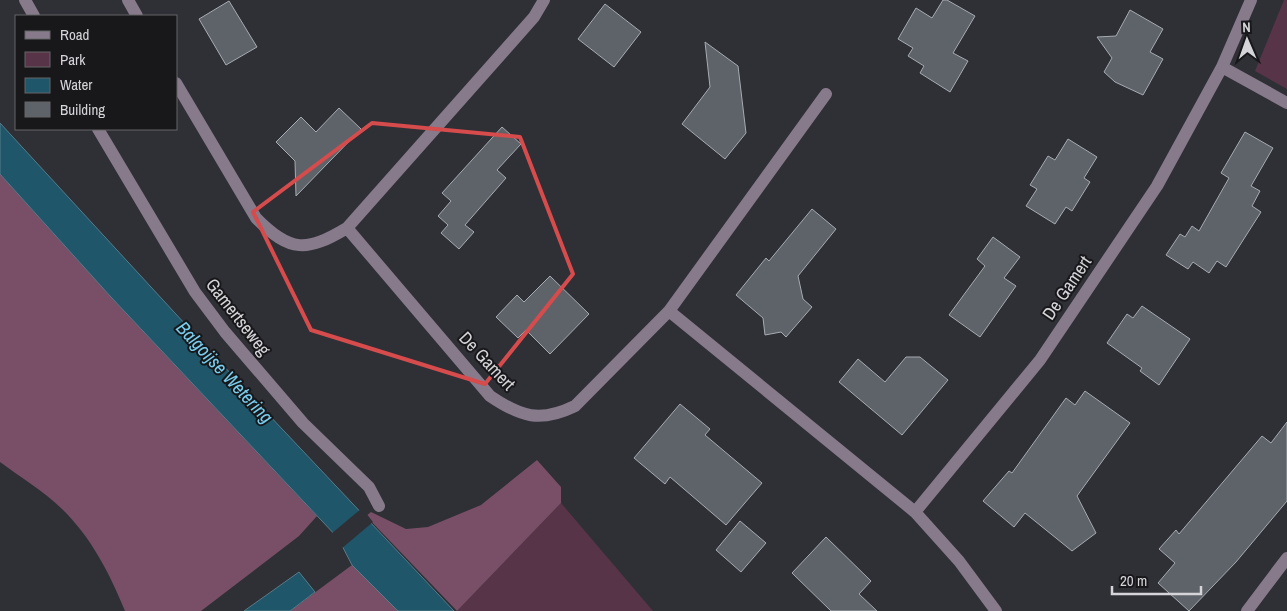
<svg xmlns="http://www.w3.org/2000/svg" width="1287" height="611" font-family="'Archivo Narrow',sans-serif">
<style>
.green{fill:#583448}
.forest{fill:#794f67}
.water{fill:#1f5669;stroke:#567c8b}
.pier{fill:#2f2f36}
.building{fill:#5e6369;stroke:#a7acb2}
.lines{fill:none;stroke-linecap:round;stroke-linejoin:round}
.minor{stroke:#867a8b;stroke-width:12}
.marked{fill:none;stroke:#d64b4b;stroke-width:4;stroke-linejoin:round}
.labels{text-anchor:middle;stroke-width:4;stroke-linejoin:round;paint-order:stroke}
.street-label{font-size:18px;fill:#d5d5d9;stroke:#18181b}
.water-label{font-size:19px;font-style:italic;fill:#78ceef;stroke:#18181b}
</style>
<rect width="100%" height="100%" fill="#2f2f36"/>
<path class="green" d="M1284 0H1287V89L1255 71Z
M561 503 653 611H457Z"/>
<path class="forest" d="M0 174 111 297 317 516 299 536 201 611H125C110 574 91 537 62 509 44 491 20 477 0 462Z
M537 460 561 487V503L457 611 366 516 371 512 406 529 428 527 481 505Z
M352 565 398 611H290Z"/>
<path class="water" d="M0 123 267 413 454 611H398L352 565 338 538 111 297 0 174Z
M299 572 315 592 290 611H244Z"/>
<path class="pier" d="M362 508 373 522 341 549 331 534Z"/>
<path class="building" d="M943 0H947L975 16 953 53 968 61 950 92 920 73 924 66 908 56 913 48 898 39 916 8 932 18Z
M229 1 257 47 226 65 199 19Z
M605 4 641 32 614 67 578 39Z
M1130 10 1163 29 1150 52 1163 59 1143 95 1115 82 1104 72 1112 58 1097 37 1116 36Z
M705 42 738 66 746 133 725 159 682 124 710 87Z
M339 108 361 129 296 196 295 161 276 142 301 117 316 132Z
M502 127 521 144 497 170 506 178 465 225 474 232 459 249 441 233 448 225 438 216 451 201 442 193Z
M1245 132 1273 148 1251 186 1260 191 1252 206 1261 212 1226 267 1217 261 1209 273 1193 262 1188 269 1166 255 1180 234 1185 237 1192 226 1199 231 1229 178 1221 173Z
M1068 139 1097 157 1084 178 1090 182 1072 211 1066 207 1055 224 1026 206 1037 189 1030 185 1048 156 1055 160Z
M812 209 836 229 798 276 803 299 812 307 786 337 781 332 765 335 763 318 736 295 766 258 769 261Z
M993 237 1020 257 1004 278 1016 286 980 337 949 315 985 266 977 259Z
M550 276 589 314 550 354 526 330 518 338 496 317 517 295 524 302Z
M1142 306 1190 339 1159 385 1140 371 1142 368 1107 343 1127 314 1133 318Z
M906 357H920L948 380 902 435 839 382 858 359 885 382Z
M1085 391 1130 423 1077 496 1096 533 1072 551 1025 513 1014 527 983 501 1009 471 1012 473 1066 398 1075 405Z
M680 404 710 429 705 435 762 483 726 525 670 477 665 484 634 458Z
M1287 422V501L1236 562 1189 611 1158 583 1175 563 1159 549 1176 530 1179 534 1262 436 1271 443Z
M740 521 766 543 741 572 716 550Z
M826 537 871 581 859 594 877 611H831L792 573Z"/>
<g class="lines">
<path class="minor" d="M25 0 34 16
M128 0 137 16
M1222 67 1287 103
M176 83 256 218C290 253 307 252 347 228L534 17 544 0
M98 129 195 292 225 332 303 423 369 487 379 506
M347 228 490 396C521 417 540 423 575 406L669 311 826 94
M669 311 915 512 959 561 996 611
M915 512 1040 360 1157 186 1222 67 1251 0
M1247 611 1287 558"/>
</g>
<path class="marked" d="M372 123 520 137 573 274 485 384 311 330 253 212Z"/>
<g class="labels">
<g class="street-label">
<text transform="translate(1067 288) rotate(-56)" y="6">De Gamert</text>
<text transform="translate(238 317) rotate(52)" y="6">Gamertseweg</text>
<text transform="translate(487 361) rotate(47)" y="6">De Gamert</text>
</g>
<g class="water-label">
<text transform="translate(225 372) rotate(47)" y="7">Balgoijse Wetering</text>
</g>
</g>
<rect x="15" y="15" width="162" height="115" fill="#18181b" stroke="#646467"/>
<rect x="25" y="31" width="25" height="8" fill="#867a8b" stroke="#646467"/>
<text x="60" y="40" font-size="15" fill="#d5d5d9">Road</text>
<rect x="25" y="52" width="25" height="15" fill="#583448" stroke="#646467"/>
<text x="60" y="65" font-size="15" fill="#d5d5d9">Park</text>
<rect x="25" y="78" width="25" height="15" fill="#1f5669" stroke="#646467"/>
<text x="60" y="90" font-size="15" fill="#d5d5d9">Water</text>
<rect x="25" y="102" width="25" height="15" fill="#5e6369" stroke="#646467"/>
<text x="60" y="115" font-size="15" fill="#d5d5d9">Building</text>
<g transform="translate(1247 40) rotate(358)" stroke="#18181b" stroke-width="4" paint-order="stroke">
<path d="M0-4L9 19L0 12L-9 19Z" fill="#d5d5d9"/>
<text y="-8" font-size="14" font-weight="bold" text-anchor="middle" fill="#d5d5d9">N</text>
</g>
<path d="M1112 586v8h89v-8" fill="none" stroke="#d5d5d9" stroke-width="2.5"/>
<text x="1120" y="586" font-size="15" fill="#d5d5d9" stroke="#18181b" stroke-width="4" paint-order="stroke">20 m</text>
</svg>
